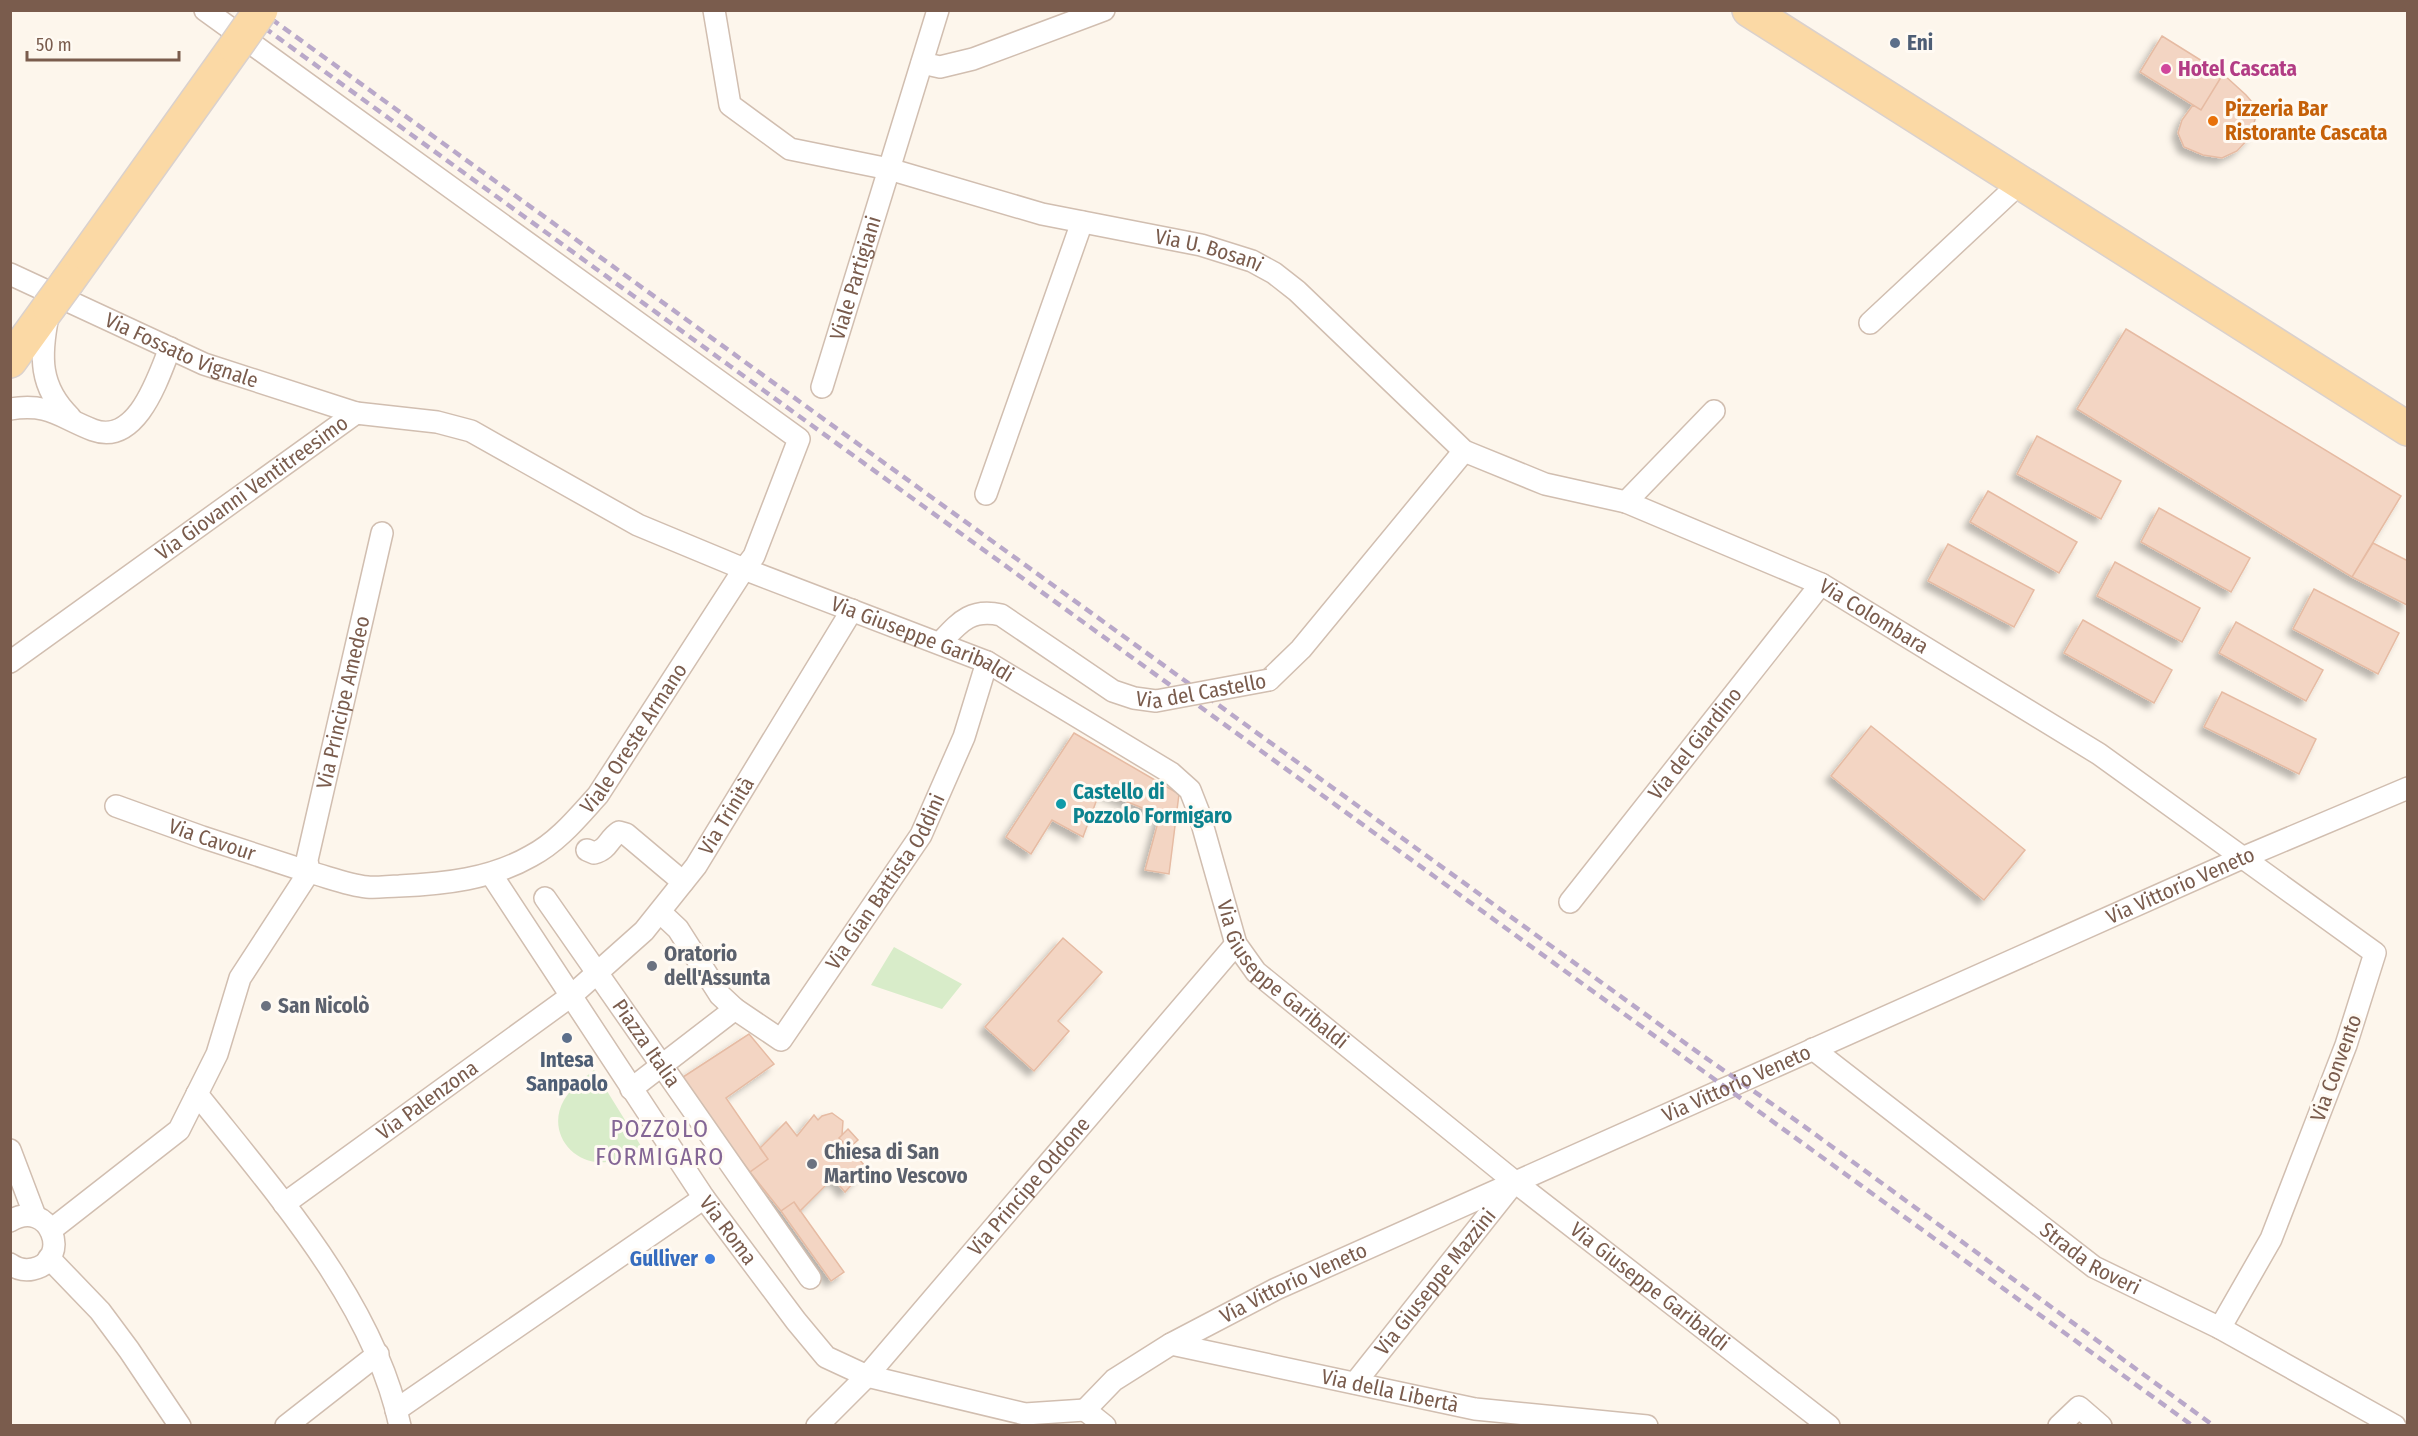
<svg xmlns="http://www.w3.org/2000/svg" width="2418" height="1436" font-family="'Fira Sans Condensed',sans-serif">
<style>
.green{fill:#d8ecc9}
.building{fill:#f3d5c3;stroke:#e6bba3;stroke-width:1.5;filter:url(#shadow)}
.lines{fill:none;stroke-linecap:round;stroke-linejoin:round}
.street-casing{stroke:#d1beb0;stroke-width:24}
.primary-casing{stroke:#dad1cd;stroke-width:36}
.street{stroke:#fff;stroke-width:21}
.primary{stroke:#fbd9a5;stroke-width:33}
.rail{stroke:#b9a8c9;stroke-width:4.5;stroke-dasharray:9 6;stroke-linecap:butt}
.street-bridge-casing{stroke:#d1beb0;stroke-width:24;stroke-linecap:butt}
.primary-bridge-casing{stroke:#dad1cd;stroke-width:36;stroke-linecap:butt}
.street-bridge{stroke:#fff;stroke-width:21}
.primary-bridge{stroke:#fbd9a5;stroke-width:33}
.service-dot{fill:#5c6f8a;stroke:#fffaf3;stroke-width:2}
.hotel-dot{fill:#d1479c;stroke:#fffaf3;stroke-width:2}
.food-dot{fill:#e8710a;stroke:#fffaf3;stroke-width:2}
.culture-dot{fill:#0f9aa8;stroke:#fffaf3;stroke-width:2}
.worship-dot{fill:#6b7280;stroke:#fffaf3;stroke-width:2}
.shop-dot{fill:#3f7fe0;stroke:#fffaf3;stroke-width:2}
.labels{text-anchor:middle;stroke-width:6;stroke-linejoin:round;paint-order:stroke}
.service-label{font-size:21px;font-weight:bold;fill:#4e5e75;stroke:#fffaf3;text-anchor:start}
.hotel-label{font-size:21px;font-weight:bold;fill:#b23c85;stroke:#fffaf3;text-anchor:start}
.food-label{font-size:21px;font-weight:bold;fill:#c56008;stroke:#fffaf3;text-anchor:start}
.street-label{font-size:21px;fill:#7a5c4d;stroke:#fffaf3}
.culture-label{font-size:21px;font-weight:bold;fill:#0d838f;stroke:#fffaf3;text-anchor:start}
.worship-label{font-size:21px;font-weight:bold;fill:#5b616d;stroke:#fffaf3;text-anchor:start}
.shop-label{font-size:21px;font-weight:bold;fill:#366cbe;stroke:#fffaf3;text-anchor:end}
.quarter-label{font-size:24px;letter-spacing:1.5px;fill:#846695;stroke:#fffaf3}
</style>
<defs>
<filter id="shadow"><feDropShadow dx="-5.5" dy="5.5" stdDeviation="3" flood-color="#0004"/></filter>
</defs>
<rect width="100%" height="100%" fill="#fdf6ec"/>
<path class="green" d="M894 947 962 984 942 1009 871 985Z
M594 1070 641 1146C630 1152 619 1160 607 1162 572 1166 546 1131 564 1100 571 1088 583 1079 594 1070Z"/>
<path class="building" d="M2162 36 2223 74 2201 110 2140 72Z
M2223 74 2246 95 2258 109 2250 137 2237 151 2222 158 2203 155 2184 147 2178 133 2182 120 2193 105 2201 110Z
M2126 329 2401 496 2352 577 2077 409Z
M2037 436 2121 481 2101 519 2017 474Z
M1988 491 2077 542 2059 573 1970 522Z
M2159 508 2250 558 2231 592 2141 542Z
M2373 543 2408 561 2407 605 2352 577Z
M1948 544 2034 590 2014 627 1928 581Z
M2115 562 2200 608 2182 642 2097 596Z
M2314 589 2399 633 2378 674 2293 629Z
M2083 620 2172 670 2154 703 2064 653Z
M2236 622 2323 670 2306 701 2219 653Z
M2222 692 2316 739 2299 774 2204 727Z
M1871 726 2025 850 1984 900 1831 776Z
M1074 733 1179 794 1169 874 1145 870 1160 815 1100 791 1083 837 1052 820 1031 854 1006 837Z
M1063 938 1102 972 1058 1021 1069 1031 1034 1071 985 1027Z
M749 1034 774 1064 726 1098 768 1159 750 1172 680 1079Z
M832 1113 843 1121 842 1135 839 1138 867 1168 845 1192 833 1178 800 1211 794 1202 781 1211 750 1172 768 1159 760 1148 786 1122 797 1136 814 1115 818 1120 822 1116Z
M848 1129 858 1140 849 1148 839 1138Z
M794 1202 844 1272 831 1281 781 1211Z"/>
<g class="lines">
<defs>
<g id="street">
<path id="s1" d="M714 10 730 105 790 149 889 169 1042 214 1201 245 1252 261 1274 273 1297 291 1464 451 1545 484 1626 502 1821 584 2099 754 2375 953 2346 1045 2271 1239 2220 1328"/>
<path d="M922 63 940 67 973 59 1104 10"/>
<path id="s2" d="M10 274 204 364 356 413"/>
<path d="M48 316C40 356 39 387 70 417"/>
<path d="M1870 323 2020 183"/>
<path id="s3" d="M822 387 938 10"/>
<path d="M10 409C50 403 59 417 93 430 137 446 158 378 170 348"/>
<path d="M986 494 1082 222"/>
<path d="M1626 502 1714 411"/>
<path d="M940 643C959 623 970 608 1001 615L1066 659"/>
<path id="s4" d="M10 662 356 413 437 422 471 431 638 525 744 569 987 662 1171 773 1190 790 1199 813 1236 944 1256 972 1515 1182 1829 1426"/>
<path d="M1269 680 1301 649 1464 451"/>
<path id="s5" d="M116 806 202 837 309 872"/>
<path d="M587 850 594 853C609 849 608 839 619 832L626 834 683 882"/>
<path id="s6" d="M309 872 307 860 382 533"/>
<path id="s7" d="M491 874 704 1198 796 1321 826 1357 867 1376 1025 1414 1085 1410"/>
<path id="s8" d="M545 898 810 1278"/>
<path id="s9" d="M1570 902 1821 584"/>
<path id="s10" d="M660 912 678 929 720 995 735 1009 781 1040 921 835 964 737 987 662"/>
<path id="s11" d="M1813 1049 2094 1267 2220 1328 2395 1426"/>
<path d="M631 1089 735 1009"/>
<path d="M197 1094C274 1191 374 1302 400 1426"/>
<path d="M10 1150 35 1216"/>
<path id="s12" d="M284 1204 571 996 644 931 696 866 852 610"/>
<path d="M10 1221C50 1197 73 1260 33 1269 25 1271 17 1269 10 1264"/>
<path id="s13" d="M51 1230 179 1130 217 1054 240 978 309 872C328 877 348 885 367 887 377 888 389 886 399 886 444 884 491 879 531 856 558 842 578 817 598 795L744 569 754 556 799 439 205 10"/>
<path d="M49 1258 100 1311 129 1350 180 1426"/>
<path id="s14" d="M1171 1344 1475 1409 1647 1426"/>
<path id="s15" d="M1355 1383 1513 1184"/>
<path d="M396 1410 704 1198"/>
<path id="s16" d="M1085 1410 1114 1380 1171 1344 1276 1289 2242 858 2408 788"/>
<path d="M1085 1410 1105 1426"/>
<path d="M286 1426 378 1354"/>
<path id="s17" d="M817 1426 867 1376 1236 944"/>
<path d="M2059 1426 2079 1407 2101 1426"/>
</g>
<path id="primary" d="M1749 10 2408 429
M68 281 235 47
M10 361 49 307"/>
</defs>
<use href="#street" class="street-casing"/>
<use href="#primary" class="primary-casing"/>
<use href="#street" class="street"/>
<use href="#primary" class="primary"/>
<path class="rail" d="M240 10C890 483 1542 954 2193 1426
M259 10 1703 1056 1801 1124 2214 1426"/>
<defs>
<g id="street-bridge">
<path id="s18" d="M1066 659 1113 691 1134 698 1156 701 1269 680"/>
</g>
<path id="primary-bridge" d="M235 47 261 10
M49 307 68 281"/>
</defs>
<use href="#street-bridge" class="street-bridge-casing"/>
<use href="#primary-bridge" class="primary-bridge-casing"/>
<use href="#street-bridge" class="street-bridge"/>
<use href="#primary-bridge" class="primary-bridge"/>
</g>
<g class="service-dot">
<circle cx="1895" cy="43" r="6"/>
<circle cx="567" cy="1038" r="6"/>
</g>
<circle class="hotel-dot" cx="2166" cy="69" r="6"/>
<circle class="food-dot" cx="2213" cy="121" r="6"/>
<circle class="culture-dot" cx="1061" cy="804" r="6"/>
<g class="worship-dot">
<circle cx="652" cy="966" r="6"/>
<circle cx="266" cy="1006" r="6"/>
<circle cx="812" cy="1164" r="6"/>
</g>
<circle class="shop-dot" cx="710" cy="1259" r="6"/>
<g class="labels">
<g class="service-label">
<text x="1907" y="50">Eni</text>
<text x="567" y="1067" text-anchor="middle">Intesa<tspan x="567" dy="24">Sanpaolo</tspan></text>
</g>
<g class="hotel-label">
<text x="2178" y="76">Hotel Cascata</text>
</g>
<g class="food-label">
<text x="2225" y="116">Pizzeria Bar<tspan x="2225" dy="24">Ristorante Cascata</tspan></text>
</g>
<g class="street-label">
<text dy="7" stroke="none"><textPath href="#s1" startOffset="602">Via U. Bosani</textPath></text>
<text dy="7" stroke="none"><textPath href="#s3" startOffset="114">Viale Partigiani</textPath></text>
<text dy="7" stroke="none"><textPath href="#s2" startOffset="188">Via Fossato Vignale</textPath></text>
<text dy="7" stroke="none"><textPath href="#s4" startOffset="298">Via Giovanni Ventitreesimo</textPath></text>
<text dy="7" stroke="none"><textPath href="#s1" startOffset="1376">Via Colombara</textPath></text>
<text dy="7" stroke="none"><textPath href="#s4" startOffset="1041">Via Giuseppe Garibaldi</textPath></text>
<text dy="7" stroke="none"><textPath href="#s18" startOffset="147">Via del Castello</textPath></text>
<text dy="7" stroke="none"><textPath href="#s6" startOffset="174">Via Principe Amedeo</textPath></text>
<text dy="7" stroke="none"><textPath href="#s13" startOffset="840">Viale Oreste Armano</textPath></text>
<text dy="7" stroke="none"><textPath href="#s9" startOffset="202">Via del Giardino</textPath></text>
<text dy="7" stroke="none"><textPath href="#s12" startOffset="594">Via Trinità</textPath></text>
<text dy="7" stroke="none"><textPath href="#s5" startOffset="102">Via Cavour</textPath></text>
<text dy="7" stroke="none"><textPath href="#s10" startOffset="369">Via Gian Battista Oddini</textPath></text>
<text dy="7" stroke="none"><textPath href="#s16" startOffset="1218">Via Vittorio Veneto</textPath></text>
<text dy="7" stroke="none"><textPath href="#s4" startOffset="1563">Via Giuseppe Garibaldi</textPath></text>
<text dy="7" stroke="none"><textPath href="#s8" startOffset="177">Piazza Italia</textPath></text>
<text transform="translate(2336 1068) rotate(-70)" y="7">Via Convento</text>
<text dy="7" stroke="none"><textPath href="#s16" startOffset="732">Via Vittorio Veneto</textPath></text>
<text dy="7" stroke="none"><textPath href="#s12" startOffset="177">Via Palenzona</textPath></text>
<text dy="7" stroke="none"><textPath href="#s17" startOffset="320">Via Principe Oddone</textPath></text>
<text dy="7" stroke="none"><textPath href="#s7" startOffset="428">Via Roma</textPath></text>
<text dy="7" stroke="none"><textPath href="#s11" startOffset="348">Strada Roveri</textPath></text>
<text dy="7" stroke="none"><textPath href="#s15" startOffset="129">Via Giuseppe Mazzini</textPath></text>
<text dy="7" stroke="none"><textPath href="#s16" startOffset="246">Via Vittorio Veneto</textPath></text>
<text dy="7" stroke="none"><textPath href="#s4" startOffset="2049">Via Giuseppe Garibaldi</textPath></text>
<text dy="7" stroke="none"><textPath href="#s14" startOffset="224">Via della Libertà</textPath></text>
</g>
<g class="culture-label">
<text x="1073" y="799">Castello di<tspan x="1073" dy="24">Pozzolo Formigaro</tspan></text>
</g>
<g class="worship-label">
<text x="664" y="961">Oratorio<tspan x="664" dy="24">dell'Assunta</tspan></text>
<text x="278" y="1013">San Nicolò</text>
<text x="824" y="1159">Chiesa di San<tspan x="824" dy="24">Martino Vescovo</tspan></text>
</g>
<g class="shop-label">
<text x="698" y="1266">Gulliver</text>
</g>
<g class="quarter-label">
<text x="660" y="1137">POZZOLO<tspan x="660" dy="28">FORMIGARO</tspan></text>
</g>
</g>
<rect width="2418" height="1436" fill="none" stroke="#7a5c4d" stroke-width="24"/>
<path d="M27 51v9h152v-9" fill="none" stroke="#7a5c4d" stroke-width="3"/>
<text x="36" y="51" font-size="18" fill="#7a5c4d" stroke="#fffaf3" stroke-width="4.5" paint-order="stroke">50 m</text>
</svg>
